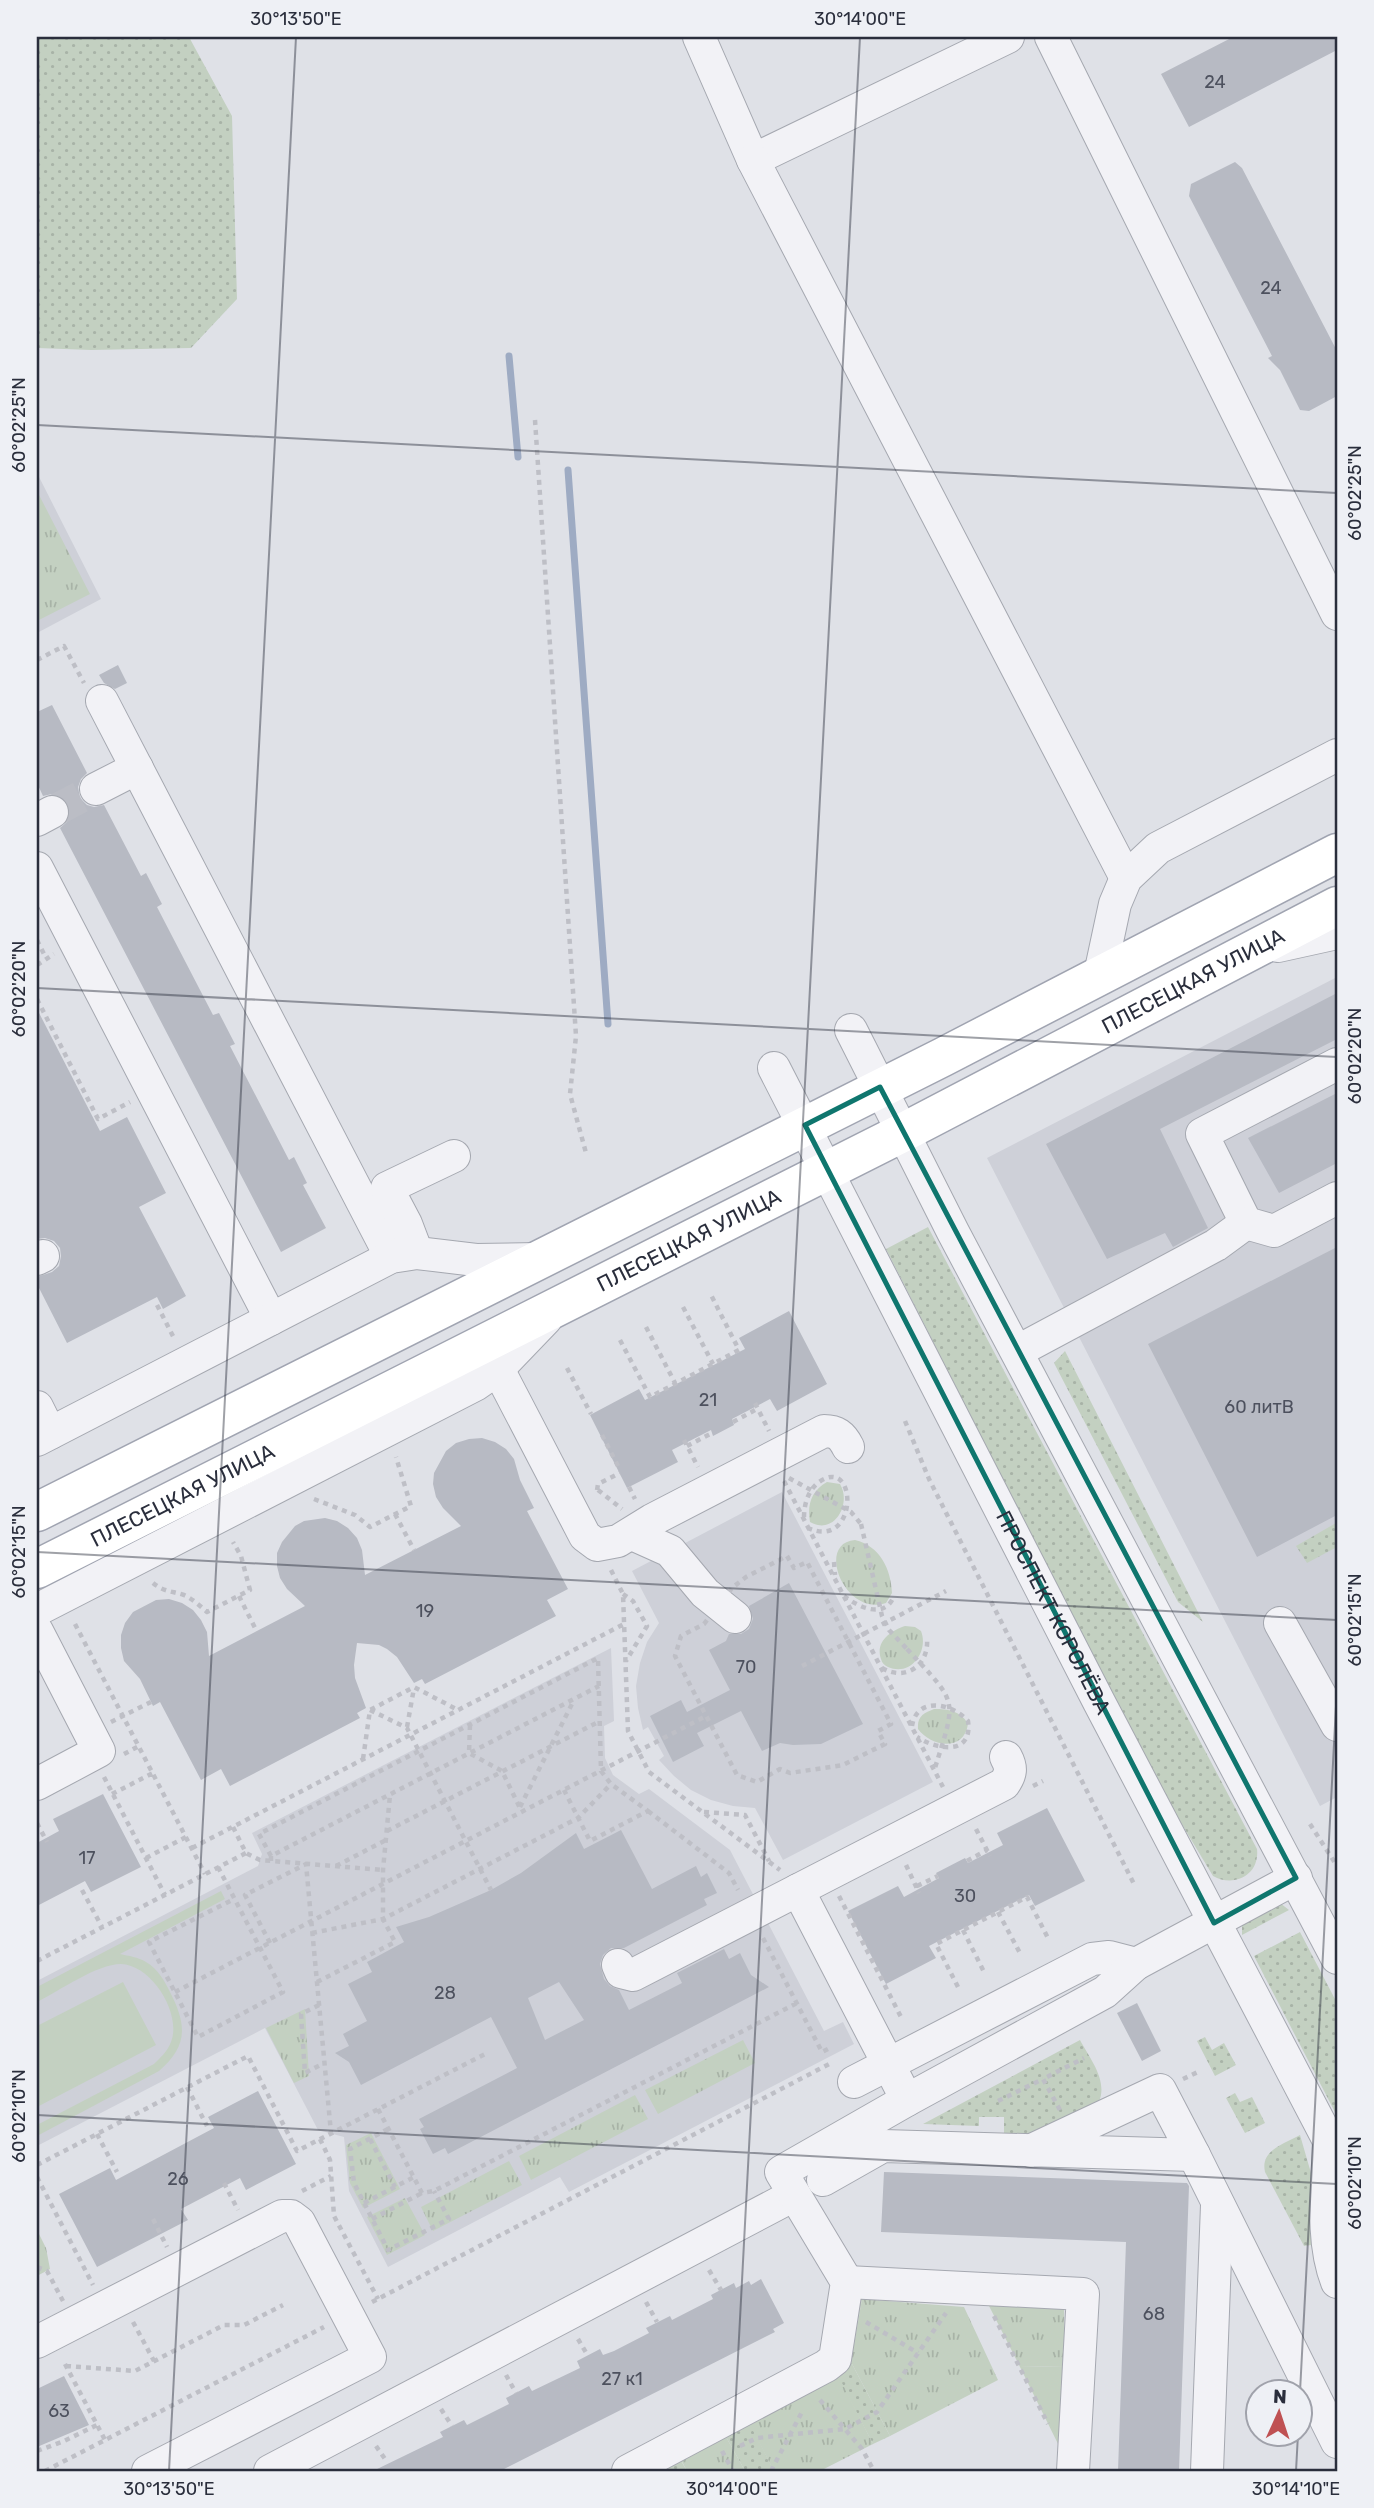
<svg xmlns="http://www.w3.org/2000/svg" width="1374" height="2508" font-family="Rubik,sans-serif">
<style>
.built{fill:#ced0d8}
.grass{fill:url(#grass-dots)}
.park{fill:url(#park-tufts)}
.garden{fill:#c3d0c1}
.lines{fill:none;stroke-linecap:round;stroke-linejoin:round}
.stream{stroke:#9eabc3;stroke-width:7}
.building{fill:#b7bac3;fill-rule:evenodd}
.minor-tunnel{stroke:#bbbdc5;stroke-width:32;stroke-dasharray:32 16;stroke-linecap:butt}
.minor-casing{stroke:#a5a8b0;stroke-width:34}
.major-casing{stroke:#a0a4b1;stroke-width:41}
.path{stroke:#bebfc6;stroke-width:4.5;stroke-dasharray:5 5;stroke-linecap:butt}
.minor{stroke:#f2f2f6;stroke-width:32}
.major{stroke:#fff;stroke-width:38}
.path-bridge{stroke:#bebfc6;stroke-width:4.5;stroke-dasharray:5 5;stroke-linecap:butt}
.marked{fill:none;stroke:#0f766e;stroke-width:5;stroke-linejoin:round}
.ticks{fill:none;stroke:#2a2e3c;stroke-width:2;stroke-opacity:0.45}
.labels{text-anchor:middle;stroke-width:7;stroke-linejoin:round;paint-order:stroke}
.number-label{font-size:18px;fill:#4d515e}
.street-label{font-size:21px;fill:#2a2e3c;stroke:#eef0f5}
.neatline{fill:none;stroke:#2a2e3c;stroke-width:2.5}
.ticks-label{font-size:18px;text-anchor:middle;fill:#2a2e3c}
</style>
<defs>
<pattern id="grass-dots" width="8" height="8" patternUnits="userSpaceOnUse" patternTransform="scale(1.75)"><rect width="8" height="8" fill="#c3d0c1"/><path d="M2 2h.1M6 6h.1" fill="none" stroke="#a8b3a7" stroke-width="1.8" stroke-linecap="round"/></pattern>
<pattern id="park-tufts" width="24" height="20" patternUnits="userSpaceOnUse" patternTransform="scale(1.75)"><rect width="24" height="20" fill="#c3d0c1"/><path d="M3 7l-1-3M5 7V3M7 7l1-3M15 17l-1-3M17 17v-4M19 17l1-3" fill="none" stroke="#a8b3a7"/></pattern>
</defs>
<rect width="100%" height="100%" fill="#dfe1e7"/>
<path class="built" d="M37 473 101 599 37 633Z
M1337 977V1797L1320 1806 987 1158Z
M782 1492 933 1782 783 1860 755 1808 733 1806 711 1800 691 1790 674 1776 659 1760 664 1756 648 1727 643 1730 638 1708 636 1686 640 1663 647 1642 659 1623 632 1571Z
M611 1648 614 1721 604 1726 605 1758 613 1775 639 1794 649 1789 730 1850 824 2031 843 2022 854 2044 569 2192 560 2177 388 2267 349 2191 344 2137 318 2130 265 2028 37 2146V1981L258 1866 262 1854 252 1833Z"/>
<path class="grass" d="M37 37H189L232 116 237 299 191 348 91 350 37 348Z
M928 1227 1257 1849C1260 1875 1234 1888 1213 1876L1157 1783 886 1249Z
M1065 1351 1203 1622 1178 1602 1054 1363Z
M1336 1523 1337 1547 1307 1563 1296 1546Z
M1280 1903 1289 1910 1242 1935V1924Z
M1300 1932 1337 2003V2116L1254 1956Z
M1205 2037 1212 2050 1224 2043 1236 2065 1215 2076 1197 2041Z
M1080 2040C1090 2059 1108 2080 1099 2102L1026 2136 1004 2135V2117H979V2126L923 2124Z
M1235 2093 1240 2102 1252 2097 1265 2123 1245 2133 1226 2098Z
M1300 2135 1311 2173V2245L1304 2246 1265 2172C1260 2150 1284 2144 1300 2135Z
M845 2294 862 2299 851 2362 890 2436 873 2444 838 2377 750 2423 774 2471H745L725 2435 680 2459 687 2471H670L661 2454 834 2359Z"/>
<path class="park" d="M37 491 90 594 37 621Z
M827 1482 840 1484C852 1504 834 1536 810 1522 807 1505 811 1491 827 1482Z
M855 1540C880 1546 891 1569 892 1593L886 1603C845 1617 815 1543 855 1540Z
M905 1626 915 1627 921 1631C929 1651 911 1677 888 1667 884 1665 882 1663 881 1659 875 1642 890 1631 905 1626Z
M934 1709C948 1709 961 1711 968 1724 964 1752 931 1747 918 1729 917 1716 924 1713 934 1709Z
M305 2009 309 2076 294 2083 266 2028Z
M743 2040 755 2063 658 2114 645 2090Z
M635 2095 648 2119 531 2180 519 2156Z
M371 2133 400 2189 363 2208 350 2183 346 2145Z
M509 2161 522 2185 433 2231 421 2207Z
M405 2198 425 2235 387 2255 367 2217Z
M37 2230 46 2248 50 2269 37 2276Z
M862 2299 964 2307 998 2380 890 2436 851 2362Z
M988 2304 1064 2308 1065 2366 1020 2367Z
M839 2377 873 2444 820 2471H774L749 2423Z
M725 2435 745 2471H687L680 2458Z"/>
<path class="garden" d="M221 1891 225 1899 120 1954C129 1956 138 1957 146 1962 158 1969 164 1980 170 1992 187 2025 188 2046 159 2071L37 2136V2125L154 2064C161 2057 167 2052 171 2042 182 2014 152 1965 121 1964 97 1964 59 1991 37 2002V1987Z
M123 1982 156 2045 37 2107V2026Z
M1065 2366 1062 2452 1020 2367Z"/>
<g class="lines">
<path class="stream" d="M509 356 518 457
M568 470 608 1024"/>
</g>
<path class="building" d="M1233 37H1337V50L1189 127 1161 74Z
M1235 162 1242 168 1337 351V396L1309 411 1300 410 1280 370 1268 358 1272 356 1189 196 1191 184Z
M118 665 127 683 115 689 104 683 99 675Z
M52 705 87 773 81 779 78 787 80 798 87 805 94 807 104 805 141 876 146 873 162 904 157 907 213 1015 219 1013 235 1044 230 1046 289 1160 294 1157 307 1183 303 1185 326 1228 281 1252 60 828 68 821 70 812 68 804 61 796 52 794 43 796 37 783V712Z
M1337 993V1039L1160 1129 1208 1228 1173 1247 1165 1233 1107 1259 1046 1144Z
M37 1009 100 1131 127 1117 166 1193 139 1207 186 1296 163 1309 157 1297 67 1343 37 1284V1277L52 1272 59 1266 61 1256 60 1248 54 1241 45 1238 37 1239Z
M1337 1093V1163L1279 1193 1248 1138Z
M1337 1247V1515L1257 1557 1148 1344Z
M789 1311 827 1384 777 1411 770 1399 732 1419 734 1425 713 1436 711 1430 672 1450 678 1462 627 1488 590 1415 639 1389 645 1400 745 1349 739 1338Z
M482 1438 495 1442 506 1449 514 1459 520 1480 534 1508 527 1511 568 1589 547 1600 556 1616 425 1684 422 1679 414 1683 397 1657 387 1649 379 1645 357 1643 354 1665 355 1678 366 1708 357 1713 360 1718 230 1786 221 1769 201 1780 160 1702 153 1706 140 1679 124 1661 121 1648V1635L125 1623 133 1612 156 1600 169 1599 182 1603 193 1610 201 1620 207 1632 209 1656 305 1606 287 1589 280 1578 277 1566V1553L282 1542 295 1526 304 1521 325 1518 337 1521 348 1528 357 1538 362 1550 365 1575 461 1526 443 1508 436 1497 433 1484 434 1473 446 1451 456 1443 469 1439Z
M789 1583 863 1724 821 1744 793 1745 780 1743 762 1751 741 1711 697 1733 704 1746 673 1762 650 1716 681 1700 687 1712 730 1690 709 1650 726 1641 729 1634H741L749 1629 753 1619 749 1606Z
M103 1794 141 1867 91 1892 85 1881 37 1906V1843L59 1831 53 1819Z
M1047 1808 1085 1881 1035 1906 1029 1895 929 1946 936 1958 886 1984 848 1911 898 1886 904 1897 939 1878 936 1873 965 1858 968 1863 1003 1845 997 1833Z
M621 1830 652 1889 696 1866 701 1877 707 1873 717 1893 704 1899 707 1905 624 1948H611L603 1955 600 1964 604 1979 610 1986 619 1990 629 2010 682 1983 677 1973 724 1949 729 1959 740 1953 751 1975 769 1987 448 2154 445 2148 433 2154 420 2129 424 2127 419 2119 517 2068 491 2017 361 2085 349 2062 335 2053 349 2046 343 2034 367 2021 348 1984 372 1972 367 1962 404 1942 396 1927 429 1917 491 1890 521 1873 576 1833 584 1849ZM559 1982 584 2020 545 2040 528 1998Z
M1137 2003 1161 2051 1142 2061 1117 2013Z
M258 2091 296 2164 246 2190 240 2178 181 2209 188 2220 97 2267 59 2194 110 2168 116 2180 214 2128 208 2117Z
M884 2172 1187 2183 1189 2186 1179 2471H1118L1126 2242 881 2232Z
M761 2279 784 2323 773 2329 775 2332 500 2471H373L443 2437 440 2432 464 2420 467 2425 509 2404 506 2398 529 2386 532 2391 580 2368 577 2361 600 2349 603 2355 614 2351 649 2333 646 2328 670 2316 672 2320 713 2299 711 2295 734 2283 736 2288 749 2281 751 2285Z
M64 2376 89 2425 37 2447V2389Z"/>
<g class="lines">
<path class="minor-tunnel" d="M52 812 96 789"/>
<defs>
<g id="minor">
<path d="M699 37 753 160 1008 37"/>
<path d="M1051 37 1337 614"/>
<path d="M753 160 1126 878"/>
<path d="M102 701 391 1257"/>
<path d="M96 789 137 768"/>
<path d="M37 820 52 812"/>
<path d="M37 868 271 1319"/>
<path d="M1278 946 1337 933"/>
<path d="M1100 974 1115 904 1126 878 1158 848 1337 755"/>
<path d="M851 1030 953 1232 1337 1958"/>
<path d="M1337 1064 1202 1134 1246 1223 1274 1231 1337 1198"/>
<path id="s1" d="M774 1068 1099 1702 1337 2156"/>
<path d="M417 1253 406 1224 387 1188 454 1156"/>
<path d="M37 1259 43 1256"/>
<path d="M1018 1351 1216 1245 1246 1223"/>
<path d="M498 1369 585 1536 597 1545 618 1541 652 1520 824 1431C836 1431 842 1435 848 1447"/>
<path d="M37 1407 50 1433"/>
<path d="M37 1440 391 1257 417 1253 476 1260 538 1259"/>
<path d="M632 1534 670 1551 705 1593 735 1617"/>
<path d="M37 1610 475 1385 498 1369 546 1319"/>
<path d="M1280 1623 1337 1725"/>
<path d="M37 1631 99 1751 37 1784"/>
<path d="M618 1965 621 1972 633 1975 798 1890"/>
<path d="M854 2082 1092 1959 1109 1957 1136 1964"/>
<path d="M907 2100 798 1890 1004 1784C1011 1774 1012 1768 1006 1757"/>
<path d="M1329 2141C1328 2188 1320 2238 1337 2282"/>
<path d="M1194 2155 1337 2442"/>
<path d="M823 2180 883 2146 1194 2155 1160 2090 1030 2151"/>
<path d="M847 2282 1083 2294 1073 2471"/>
<path d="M37 2342 282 2216H291L299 2222 370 2357 148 2471"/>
<path d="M270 2471 794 2195"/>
<path d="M628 2471 826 2366 835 2359 847 2282 781 2172 907 2100 1105 1992 1136 1964 1296 1878"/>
<path d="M1207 2471 1217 2205"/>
</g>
<g id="major">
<path d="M37 1512 943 1057 1337 853"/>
<path id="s2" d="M37 1569 902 1133 1337 906"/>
</g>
</defs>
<use href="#minor" class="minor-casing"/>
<use href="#major" class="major-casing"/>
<path class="path" d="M535 420 576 1036 570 1094 586 1153
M37 660 64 646 84 683
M37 940 46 958
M37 965 54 954
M37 999 98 1119 130 1102
M157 1305 175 1340
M683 1307 713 1364
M646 1327 675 1383
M620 1340 650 1397 739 1350 710 1293
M567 1368 591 1414
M755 1403 769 1431
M905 1421 929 1479 1135 1886
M733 1422 757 1409
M602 1435 618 1466
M684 1440 698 1467
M687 1446 712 1433
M789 1478 851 1512 861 1524
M784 1481 943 1787
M629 1487 635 1499
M597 1490 598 1484 620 1473
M598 1490 622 1509
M314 1499 355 1515 370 1527 411 1506 396 1457
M395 1514 414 1550
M804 1517C804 1505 808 1490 819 1482 858 1454 859 1551 808 1528
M787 1556 794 1568 807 1562 891 1724 878 1731 885 1744 843 1765 790 1773 780 1769 757 1782 737 1775 675 1656 681 1636 704 1624 732 1588 746 1577Z
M834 1562 835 1575
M611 1570 623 1594 628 1731 649 1772 780 1870
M153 1583C164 1592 172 1591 184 1595 193 1599 200 1606 207 1612L250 1590 241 1556 233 1542
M623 1594 633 1601 647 1626 626 1661
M239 1596 257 1632
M844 1596C858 1607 885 1620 894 1596
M75 1624 205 1874
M907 1649C959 1705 957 1697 934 1771
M802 1666 946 1591
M882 1668C906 1682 929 1665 927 1639
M370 1710 407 1728 491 1890
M111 1722 151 1702
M470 1725 469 1753 502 1771 520 1808
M912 1726C917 1695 953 1704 968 1721 973 1756 937 1750 917 1737
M407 1727 414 1688
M124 1754 139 1746
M363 1759 370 1710 414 1687 458 1710
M104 1777 165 1895
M1033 1786 1043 1781
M112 1794 153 1773
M520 1807 574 1700
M648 1811 729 1873 738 1890
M704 1812 745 1815 769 1861
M37 1823 47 1842
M1310 1824 1337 1866
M233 1827 246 1853 260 1860 383 1870
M976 1829 990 1856
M387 1831 600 1721
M192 1848 624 1624
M271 1856 259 1834 598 1658 601 1771 611 1784 648 1811 590 1841 564 1790
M146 1858 186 1837
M271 1861V1856L599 1686
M967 1861 987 1850
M906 1865 919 1893
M336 1866 386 1840
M218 1867 283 1992 198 2037 149 1942 234 1899
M917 1886 938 1876
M82 1890 102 1927
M839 1896 901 2017
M998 1912 1021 1955
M963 1930 985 1974
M312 1933 383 1919 578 1818 611 1784
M763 1938 822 2052 832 2047
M270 1943 245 1895 306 1864 331 2133
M37 1961 246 1853
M317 1982 395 1942 383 1919V1870L390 1795
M958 1987 936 1944 1027 1897 1049 1940
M175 1992 706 1716
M319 2005 301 2014 305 2073 324 2063
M1183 2079 1200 2071
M187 2087 207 2126
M998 2101 1043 2079
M378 2109 422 2193 434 2191 797 2003
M1060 2110 1043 2079 1084 2058
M388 2129 350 2149 354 2183 388 2250 449 2219 434 2191
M97 2134 117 2172
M320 2139 330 2160 334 2216 378 2299
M370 2139 395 2187
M37 2165 248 2056 297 2151 487 2053
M37 2177 93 2285
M224 2183 238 2210
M302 2191 331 2176
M364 2203 414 2177
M153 2219 167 2247
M372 2219 422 2193
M37 2267 47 2271 63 2301
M709 2270 721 2290
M372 2302 833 2062
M646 2302 657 2322
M994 2316 1048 2424
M133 2322 154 2361
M866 2322 918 2353
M578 2339 588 2356
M65 2364 105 2440
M66 2366 135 2371 224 2325H244L283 2305
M506 2375 516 2393
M820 2400 862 2449 874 2471
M441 2409 452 2426
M376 2446 385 2459
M740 2446 757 2438 845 2429 877 2412 946 2313
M37 2451 64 2441 97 2425
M722 2451 733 2471
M45 2471 324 2327
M771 2471 803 2410"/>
<use href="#minor" class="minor"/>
<use href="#major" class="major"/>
<path class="path-bridge" d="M861 1524 882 1616 889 1630 907 1649"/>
</g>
<path class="marked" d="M880 1087 1296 1878 1214 1923 805 1125Z"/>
<path class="ticks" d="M37 425 1337 493M37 988 1337 1057M37 1552 1337 1620M37 2115 1337 2184M1300 2392 1337 1687M169 2471 296 37M732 2471 860 37M1296 2471 1298 2434"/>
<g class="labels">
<g class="number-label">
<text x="1215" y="88">24</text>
<text x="1271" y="294">24</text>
<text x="708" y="1406">21</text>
<text x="1259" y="1413">60 литВ</text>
<text x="425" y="1617">19</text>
<text x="746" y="1673">70</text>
<text x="87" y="1864">17</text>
<text x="965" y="1902">30</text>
<text x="445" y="1999">28</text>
<text x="178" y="2185">26</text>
<text x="1154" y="2320">68</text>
<text x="622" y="2385">27 к1</text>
<text x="59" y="2417">63</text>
</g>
<g class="street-label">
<text dy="7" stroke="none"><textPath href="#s2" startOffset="1297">ПЛЕСЕЦКАЯ УЛИЦА</textPath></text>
<text dy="7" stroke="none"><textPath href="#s2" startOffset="730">ПЛЕСЕЦКАЯ УЛИЦА</textPath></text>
<text dy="7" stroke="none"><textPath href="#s2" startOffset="163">ПЛЕСЕЦКАЯ УЛИЦА</textPath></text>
<text dy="7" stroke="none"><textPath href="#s1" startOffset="612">ПРОСПЕКТ КОРОЛЁВА</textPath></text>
</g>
</g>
<rect width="1374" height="2508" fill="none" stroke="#eef0f5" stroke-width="77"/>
<g transform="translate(1279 2413) rotate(3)"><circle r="33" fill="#eef0f5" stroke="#a0a2ab" stroke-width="2"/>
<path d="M0-5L12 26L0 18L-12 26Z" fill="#bf5153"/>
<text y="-10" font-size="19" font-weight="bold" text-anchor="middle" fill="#2a2e3c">N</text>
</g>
<rect x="38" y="38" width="1298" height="2432" class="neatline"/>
<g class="ticks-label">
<text x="296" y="25">30°13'50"E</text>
<text x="860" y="25">30°14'00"E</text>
<text transform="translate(19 425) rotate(-90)" y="6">60°02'25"N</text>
<text transform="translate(1355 493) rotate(-90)" y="6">60°02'25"N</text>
<text transform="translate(19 989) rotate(-90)" y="6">60°02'20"N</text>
<text transform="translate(1355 1056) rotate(-90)" y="6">60°02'20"N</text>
<text transform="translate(19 1552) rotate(-90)" y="6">60°02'15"N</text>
<text transform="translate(1355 1620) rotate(-90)" y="6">60°02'15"N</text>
<text transform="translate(19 2116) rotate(-90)" y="6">60°02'10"N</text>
<text transform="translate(1355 2183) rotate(-90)" y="6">60°02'10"N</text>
<text x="169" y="2495">30°13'50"E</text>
<text x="732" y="2495">30°14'00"E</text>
<text x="1296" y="2495">30°14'10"E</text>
</g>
</svg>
